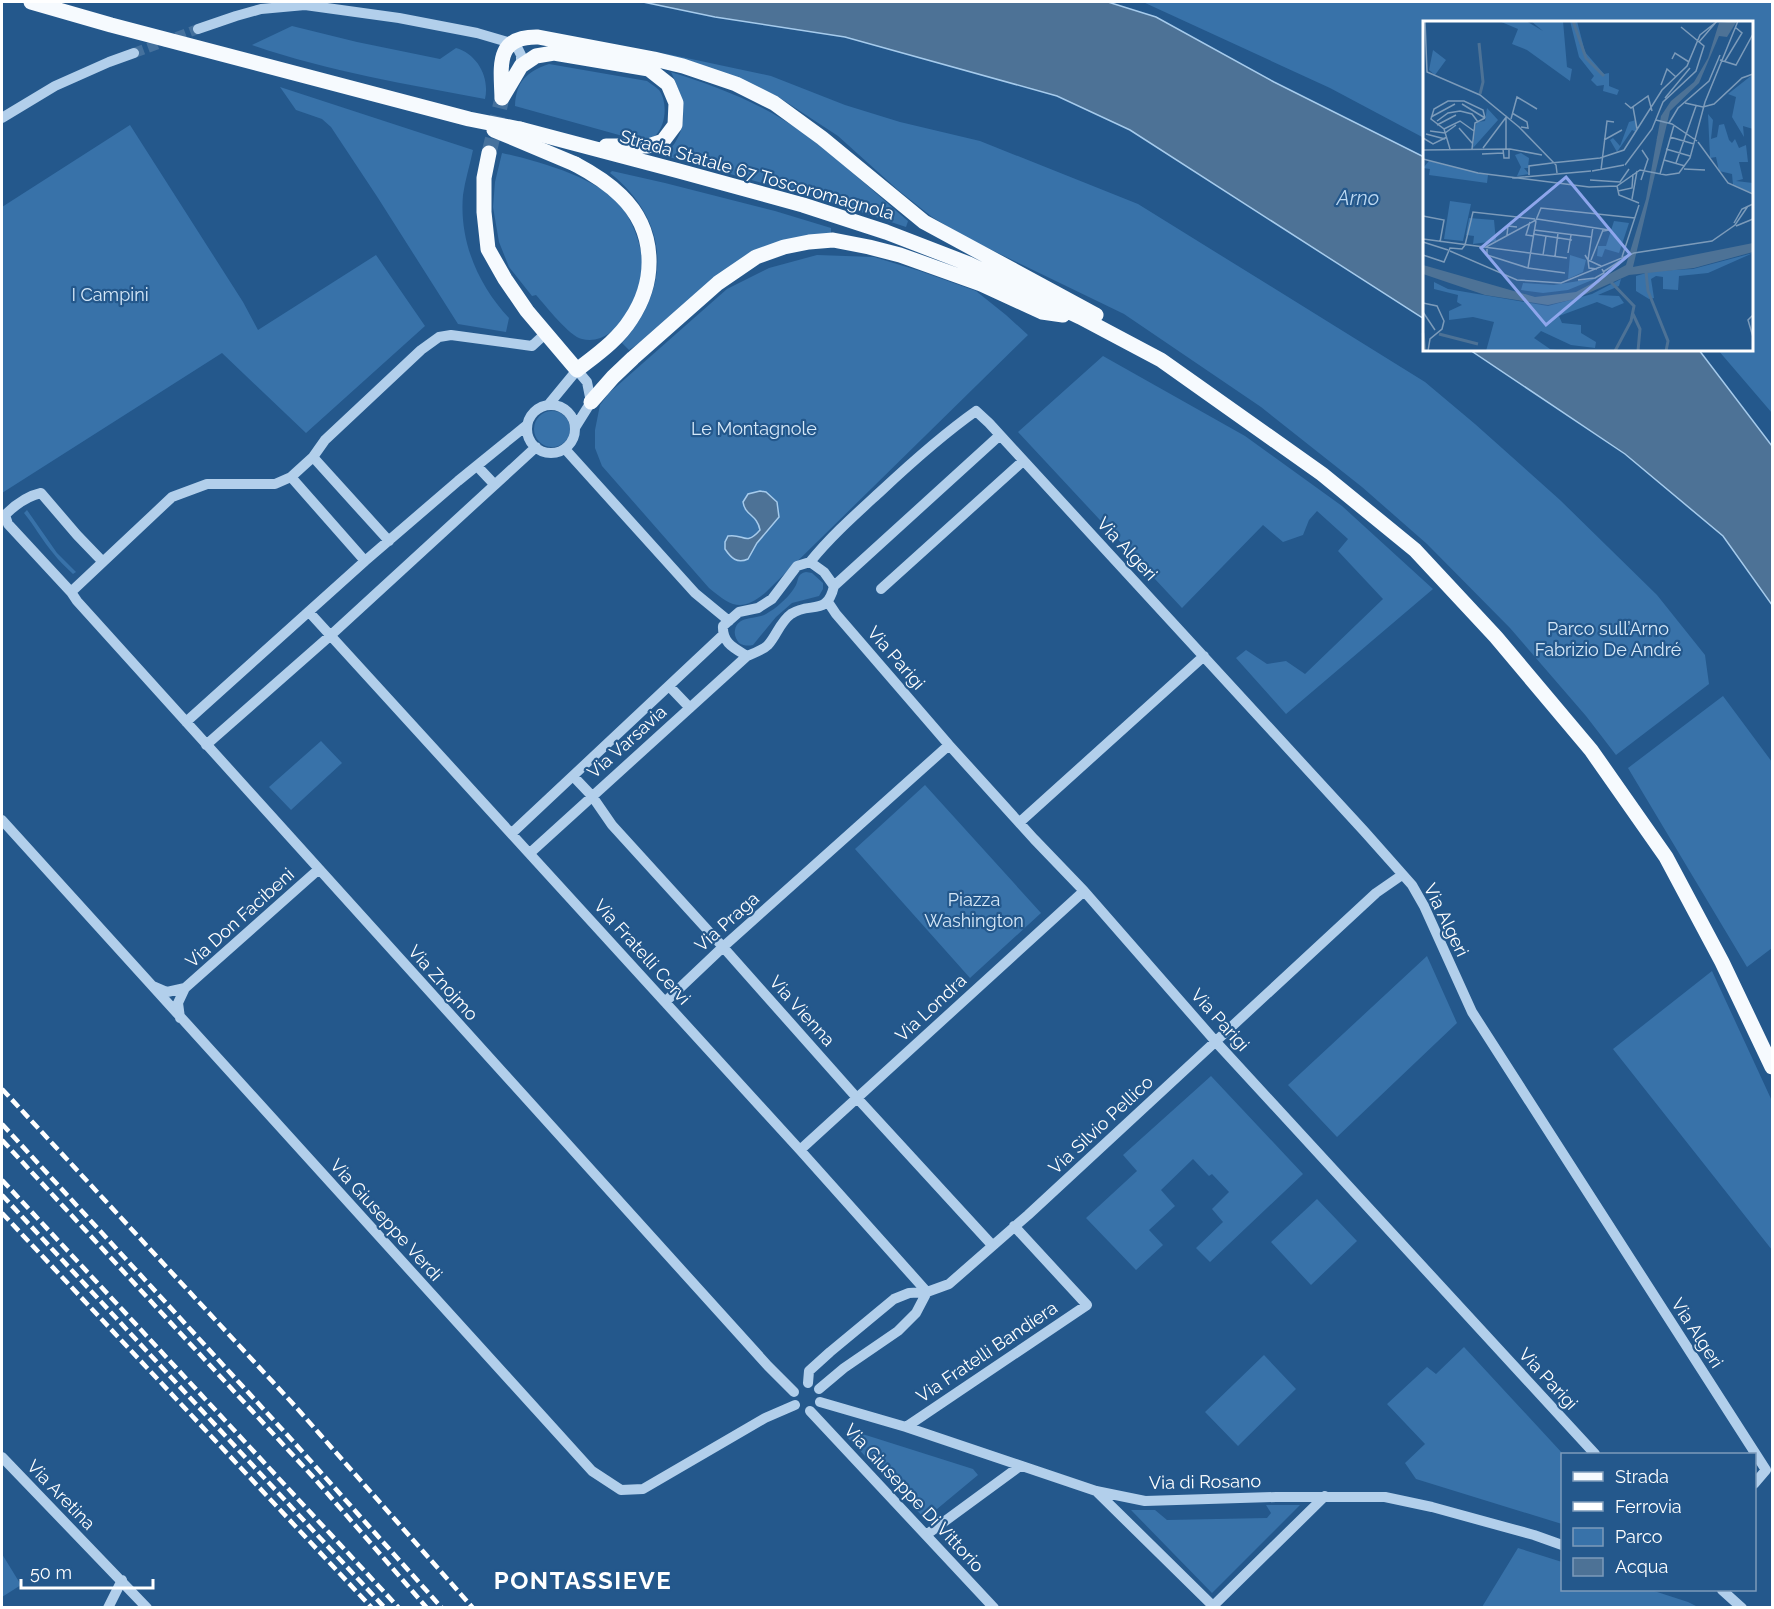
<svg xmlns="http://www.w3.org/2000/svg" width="1774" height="1609" font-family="Raleway,sans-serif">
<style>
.green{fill:#3872a9}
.water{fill:#4d7296;stroke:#a6cbec;stroke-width:1.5}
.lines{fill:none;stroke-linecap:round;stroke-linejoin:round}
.minor-tunnel{stroke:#45719d;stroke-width:10;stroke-dasharray:10 5;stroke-linecap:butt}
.major-tunnel{stroke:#45719d;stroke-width:15;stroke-dasharray:15 8;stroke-linecap:butt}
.minor{stroke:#b2cfeb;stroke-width:10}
.major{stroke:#f6fafe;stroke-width:15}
.rail{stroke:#fff;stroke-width:4.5;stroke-dasharray:10 4.5;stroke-linecap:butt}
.major-bridge{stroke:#f6fafe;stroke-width:15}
.labels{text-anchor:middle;stroke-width:4.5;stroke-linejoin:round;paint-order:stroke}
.street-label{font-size:18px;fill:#fff;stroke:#24588c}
.park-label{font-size:18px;fill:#d6e8f8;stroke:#24588c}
.water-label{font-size:20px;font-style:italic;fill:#bdd9f2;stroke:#24588c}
.district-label{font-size:24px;font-weight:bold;letter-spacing:1.5px;fill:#fff;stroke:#24588c}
.inset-river{fill:none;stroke:#4d7296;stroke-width:3}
.inset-road{fill:none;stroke:#7c9bba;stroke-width:1.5}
.view{fill:#8ea6ec;fill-opacity:0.15;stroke:#8ea6ec;stroke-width:3}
.inset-edge{fill:none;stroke:#fff;stroke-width:3}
</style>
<rect width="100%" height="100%" fill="#24588c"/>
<path class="green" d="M1143 2H1772V413L1718 350H1752V22H1424V138L1330 88Z
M292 26 357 42 440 59 456 48C477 54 490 77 485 99 406 84 328 71 252 45Z
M663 53 771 76 845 105 900 122 980 141 1138 204 1425 382 1475 424 1560 500 1657 595 1705 655 1709 684 1616 755 1586 716 1510 628 1427 544 1362 487 1261 407 1124 314 967 238 932 217 898 190 838 136 777 96 711 69Z
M549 64 647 81C651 84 656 87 659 90 668 102 666 126 655 136 650 140 643 140 637 140L515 106C516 82 526 72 549 64Z
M671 72C716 86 763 104 802 132 839 159 873 191 908 221L906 227 837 204 662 155C666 151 673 147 676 141 690 118 681 94 671 72Z
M280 87 473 150C470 165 465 180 463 195 459 241 478 285 509 318L506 332 458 324 378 198 331 127 322 119 296 110Z
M130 125 243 302 258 330 376 255 425 326 306 433 222 353 2 493V207Z
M502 153C538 161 599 178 622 207 632 221 640 241 642 258 646 289 619 348 582 339 570 337 545 305 536 295L532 296 509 267 499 242 493 207 495 182Z
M612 171 665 183 775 211 831 228V236L796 239 629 350 622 343C672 287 670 221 610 173Z
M817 255 874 257 920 271 976 291 1006 315 1028 335 765 593C741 613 731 606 709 588L602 466 595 448V430L600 405 609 393 727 289 769 268Z
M1103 356 1245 436 1342 506 1433 589 1286 714 1236 658 1246 650 1267 664 1286 661 1305 674 1383 599 1338 551 1348 539 1317 511 1309 520 1303 535 1283 542 1263 525 1182 608 1018 432Z
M534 429a18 18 0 1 1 36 0a18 18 0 1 1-36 0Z
M27 510 57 553 76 572 73 574C66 567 59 561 53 553 42 540 34 525 24 513Z
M806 572 812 573 823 583V589L819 596 792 603 776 617 753 645C748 646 744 646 739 643 736 639 734 635 735 630 738 615 755 620 766 614 771 611 777 607 781 603 786 599 793 591 796 585 799 578 797 574 806 572Z
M1723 696 1772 762V948L1747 967 1628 768Z
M321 741 342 763 291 810 269 787Z
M925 785 1041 913 970 978 855 849Z
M1427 956 1457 1023 1337 1137 1288 1085Z
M1712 971 1772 1101V1250L1613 1049Z
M1211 1076 1303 1174 1210 1262 1196 1248 1223 1222 1212 1209 1229 1192 1212 1174 1209 1176 1193 1159 1161 1190 1175 1206 1149 1230 1163 1245 1136 1270 1086 1218 1137 1171 1123 1155Z
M1317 1199 1357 1241 1311 1285 1271 1242Z
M1464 1347 1563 1454 1562 1524 1416 1479 1405 1463 1425 1444 1387 1404 1427 1367 1436 1374Z
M1264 1355 1296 1389 1238 1446 1205 1412Z
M853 1431 973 1469 978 1475 925 1519 847 1437Z
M1266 1505H1300L1212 1593 1131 1510H1155L1167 1520 1267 1518 1271 1513Z
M1518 1548 1562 1562V1590H1651L1688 1602 1698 1607H1482Z
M2 1554 21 1585 2 1597Z"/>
<path class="water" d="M643 2H1108L1156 17 1274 82 1424 157V319L1130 130 1057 96 845 37 715 17Z
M1470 350H1699L1772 446V605L1723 536 1625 454Z
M760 491 766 492 777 502 779 517 757 543 748 559C737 564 731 558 725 549V542L728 536C744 533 745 547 760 530 757 514 745 516 743 502L748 494Z"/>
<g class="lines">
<path class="minor-tunnel" d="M134 53 198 29"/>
<path class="major-tunnel" d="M489 153 502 98"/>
<path class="minor" d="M198 29 236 16 261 9 305 5 399 18 477 33 511 43 518 49 521 55V66
M2 118 55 86 109 62 134 53
M549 404 577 370 587 382 591 402 576 426
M527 429a24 24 0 1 1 48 0a24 24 0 1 1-48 0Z
M565 449 695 593 729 621
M313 457 389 541
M477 466 494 484
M291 477 365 561
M103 562 77 535 41 493C27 496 15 505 5 515L8 524 71 592 77 601 768 1366 794 1392
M810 562C831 536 856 514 881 491 912 462 942 435 976 411L989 423 1364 831 1412 885 1424 906 1472 1012 1766 1470 1754 1484
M810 562 824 572 834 586C827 617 810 601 791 614 780 622 777 635 768 645 763 650 754 653 747 656 734 648 722 643 723 626L739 612 758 608 772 599 797 566Z
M834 586 1000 435
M881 589 1023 461
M71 592 172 497 207 484H275L291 477 313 457 325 440 421 350 439 337 451 335 532 346 545 334
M828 602 836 614 949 745 1034 839 1084 891 1216 1042 1595 1454
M309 612 800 1150 927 1292
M669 686 690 708
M186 722 365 561 458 481 527 425
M206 745 331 635 536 447
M573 776 592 796 612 825 723 947 857 1098 992 1245
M2 820 592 1471 621 1490 643 1489 765 1418 795 1405
M1020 822 1204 656
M512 833 723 635
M530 853 747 656
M153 986 167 992 185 988 319 869
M665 1002 723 947 949 745
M180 1018 178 1003 185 988
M800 1150 1084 891
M808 1383 809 1371 830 1352 894 1299 909 1293 927 1292 949 1284 1028 1215 1376 893 1402 875
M819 1389 844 1368 898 1331 916 1313 927 1292
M820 1402 906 1427 1096 1491 1145 1501 1276 1497H1385L1432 1507 1534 1535 1562 1545
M810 1411 994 1608
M906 1427 1087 1305 1014 1226
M2 1457 147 1608
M1096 1491 1213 1606 1325 1496
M926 1535 1020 1466
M1722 1590 1742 1608
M108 1608 122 1580"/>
<path class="major" d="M502 98C501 66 495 36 538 37L654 59 683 66 736 84 774 103 822 138 924 222 1096 315
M502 98 521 66 536 56 554 53 649 69 668 84 676 103 675 125 663 141 648 146H606
M520 129 679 171 803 205 886 232 969 264 1080 317 1161 360 1322 474 1415 550 1496 637 1591 750 1666 857 1722 962 1772 1067
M489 153 484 178V212L488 249 505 279 527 311 577 370C596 355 618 340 631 319 657 280 656 230 621 196 608 183 592 173 575 164
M591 402 613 377 633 358 718 283 756 257 784 247 809 242 833 240 869 247 900 255 981 284 1042 312 1063 315"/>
<path class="rail" d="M2 1089 295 1406 473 1608
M2 1124 291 1439 442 1608
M2 1140 314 1478 427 1608
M2 1180 399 1608
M2 1195 385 1608
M2 1213 372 1608"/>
<path class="major-bridge" d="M31 2 111 25 469 119 520 129
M494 130 575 164"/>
</g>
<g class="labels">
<g class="street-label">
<text transform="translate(757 175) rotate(16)" y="6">Strada Statale 67 Toscoromagnola</text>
<text transform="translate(1127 549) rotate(47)" y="6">Via Algeri</text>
<text transform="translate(896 658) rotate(49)" y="6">Via Parigi</text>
<text transform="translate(627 742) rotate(-42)" y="6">Via Varsavia</text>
<text transform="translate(240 918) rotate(-42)" y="6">Via Don Facibeni</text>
<text transform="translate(1446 920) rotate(64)" y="6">Via Algeri</text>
<text transform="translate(727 922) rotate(-42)" y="6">Via Praga</text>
<text transform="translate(642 952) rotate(48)" y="6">Via Fratelli Cervi</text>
<text transform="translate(443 983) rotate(48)" y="6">Via Znojmo</text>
<text transform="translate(931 1008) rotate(-43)" y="6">Via Londra</text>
<text transform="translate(802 1011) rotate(48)" y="6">Via Vienna</text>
<text transform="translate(1220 1020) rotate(48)" y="6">Via Parigi</text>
<text transform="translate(1101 1125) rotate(-43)" y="6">Via Silvio Pellico</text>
<text transform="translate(386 1220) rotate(48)" y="6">Via Giuseppe Verdi</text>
<text transform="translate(1697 1333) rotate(57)" y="6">Via Algeri</text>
<text transform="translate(987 1352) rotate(-34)" y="6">Via Fratelli Bandiera</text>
<text transform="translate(1548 1379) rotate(47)" y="6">Via Parigi</text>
<text transform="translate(1205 1482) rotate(-1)" y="6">Via di Rosano</text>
<text transform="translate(61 1495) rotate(46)" y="6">Via Aretina</text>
<text transform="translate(914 1498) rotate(47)" y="6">Via Giuseppe Di Vittorio</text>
</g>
<g class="park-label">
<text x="110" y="301">I Campini</text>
<text x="754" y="435">Le Montagnole</text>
<text x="1608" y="635">Parco sull’Arno<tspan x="1608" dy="21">Fabrizio De André</tspan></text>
<text x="974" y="906">Piazza<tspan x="974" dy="21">Washington</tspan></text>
</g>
<g class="water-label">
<text x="1358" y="205">Arno</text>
</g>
<g class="district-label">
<text x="583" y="1589">PONTASSIEVE</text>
</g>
</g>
<g transform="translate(1423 21)">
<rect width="330" height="330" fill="#24588c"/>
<path d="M76 0H103L120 10 108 0H140L144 46 149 48 147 60 104 29 89 23 95 8ZM147 0H154L162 31 181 53 186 52V65L196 69 194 74 180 70 181 64 174 65 168 59 171 55 156 36ZM10 29 23 39 12 54 6 49ZM329 54 330 108 320 105 321 116 309 96 313 76 305 73ZM64 87 75 99 50 127 52 107 54 101 62 100ZM285 93 290 99 288 118 294 116 296 104 301 103 306 119 309 122 312 118 316 127 323 124 325 141H316L320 158 313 160 330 162V172L310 164 309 153 296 150 293 136 287 137ZM213 99V111L209 109 194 131 187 119 190 117 197 125 206 101ZM98 132 106 137 105 147H101L106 153 94 155 98 146 92 134ZM6 140 65 154 64 162 6 154 7 148 0 147ZM27 180 48 183 40 220 21 218ZM46 197 71 199 73 220 50 223 51 215 43 214ZM191 200 206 202 196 232 182 228 179 236 174 235 175 225H183ZM330 232 285 252 256 255 255 269 240 268V256L233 255 228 258 231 277 226 278 213 270V255L230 250 270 248ZM147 234 163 239 160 251 145 258ZM174 257 145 269 120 272 98 269 100 262 131 264ZM198 258 196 265 175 274 196 275 201 282 189 287 174 281 136 295 139 302 158 304V312L173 321 172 327 148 324 118 310 111 317 127 328 141 330H63L71 301 50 296 26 299V290L39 284 34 281 35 274 11 268V261L25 268 125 285 169 273Z" fill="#3872a9"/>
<path d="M314 0 304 16 296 15 276 62 247 90 210 246 330 222V231L271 247 206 254 152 278 125 284 62 274 0 253V244L112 276 153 271 203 244 223 178 238 95 248 80 271 61 285 37 296 2Z" fill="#4d7296"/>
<path class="inset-river" d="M150 0 163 37 181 55M56 22 60 61 57 73M235 119 245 90M223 251 225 270 245 320 243 330M188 261 211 285 208 300 192 330M210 293 217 308 215 330M0 312 2 330M16 313 55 323"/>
<path class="inset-road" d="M2 0 4 51 57 74 96 106 133 144 134 152M276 21 294 0M249 38 252 32 266 41M297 39 313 44 330 13M302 40 319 12 312 6M238 64 244 48 253 56M242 77 267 47M202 82 208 87 225 75 229 90M262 82 280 86 291 83 319 57 330 53M39 83 62 97M210 86 214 108M89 92 104 101 105 107 98 106M8 96 32 83M83 97V128M88 98 94 76 114 88M233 99 249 103 274 120M14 100 25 92 37 90 49 93 55 101M246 102 255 87 286 60 297 34M14 104 33 94M36 107 50 123M21 108 37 100 51 110M7 110 22 112 33 104M3 113 22 118M247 116 271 123M0 117 10 123 24 116M181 119 199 109M275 121 305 162 330 173M60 127 84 95M27 128 21 108 8 98 11 88 25 80H41L60 89 62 97M49 128 52 102 62 97M80 128 81 137H86V128M243 128 267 135M0 129 87 128 119 134M59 133 80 132M0 138 55 152 166 166 194 165 217 149 243 154 256 152 267 137 282 81 315 0M241 139 262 145M128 142 177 137 201 129 239 69 264 45 277 14 292 2M253 142 273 85M202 144 229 108 240 81 273 50 281 25 258 6M261 148 282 149M178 149 184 100 191 101M169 150 201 144M237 153 251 104M106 154V145L129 142M89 157 168 150M167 159 197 161 206 148M218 159 225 138 219 129M194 165 196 174 216 182M195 170 209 167 210 153M209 178 214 150M0 195 21 199 17 221M114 198 186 209 180 210M107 201 103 214 110 215M311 202 319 188 330 183M313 205 330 198M111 209 168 216M110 213 149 219M84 214 85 205 94 206M0 218 144 237M0 221 25 229M42 224 50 191 112 198M63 226 113 199 118 187 212 197M64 228V234L105 247 142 252M27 230 94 259 138 262 211 232 289 220 312 204 325 185M145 232 148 214M0 234 21 241 27 227 39 228 42 224M120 234 123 215M162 234 165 239 170 206M132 235 135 212M199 236 216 184M168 239 180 209M105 247 113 200M174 248 166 247 165 239 178 245M180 251 197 240M155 259 172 257 181 252 179 248M0 282 14 285 21 300 19 308 7 318 5 330M0 291 12 309M330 294 325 299 330 316"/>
<path class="view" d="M143 156 207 233 123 304 58 227Z"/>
<rect width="330" height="330" class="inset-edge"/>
</g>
<rect width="1774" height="1609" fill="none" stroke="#ffffff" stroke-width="6"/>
<rect x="1561" y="1453" width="195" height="138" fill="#24588c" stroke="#7c9bba" stroke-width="1.5"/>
<rect x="1573" y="1472" width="30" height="9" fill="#f6fafe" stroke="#7c9bba" stroke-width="1.5"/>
<text x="1615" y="1483" font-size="18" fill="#ffffff">Strada</text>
<rect x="1573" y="1502" width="30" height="9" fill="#ffffff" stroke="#7c9bba" stroke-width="1.5"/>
<text x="1615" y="1513" font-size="18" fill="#ffffff">Ferrovia</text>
<rect x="1573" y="1528" width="30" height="18" fill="#3872a9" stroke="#7c9bba" stroke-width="1.5"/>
<text x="1615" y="1543" font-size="18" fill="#ffffff">Parco</text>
<rect x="1573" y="1558" width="30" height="18" fill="#4d7296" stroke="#7c9bba" stroke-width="1.5"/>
<text x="1615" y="1573" font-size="18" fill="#ffffff">Acqua</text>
<path d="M21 1579v9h132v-9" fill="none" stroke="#ffffff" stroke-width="3"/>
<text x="30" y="1579" font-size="18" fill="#ffffff" stroke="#24588c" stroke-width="4.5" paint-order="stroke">50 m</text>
</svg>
